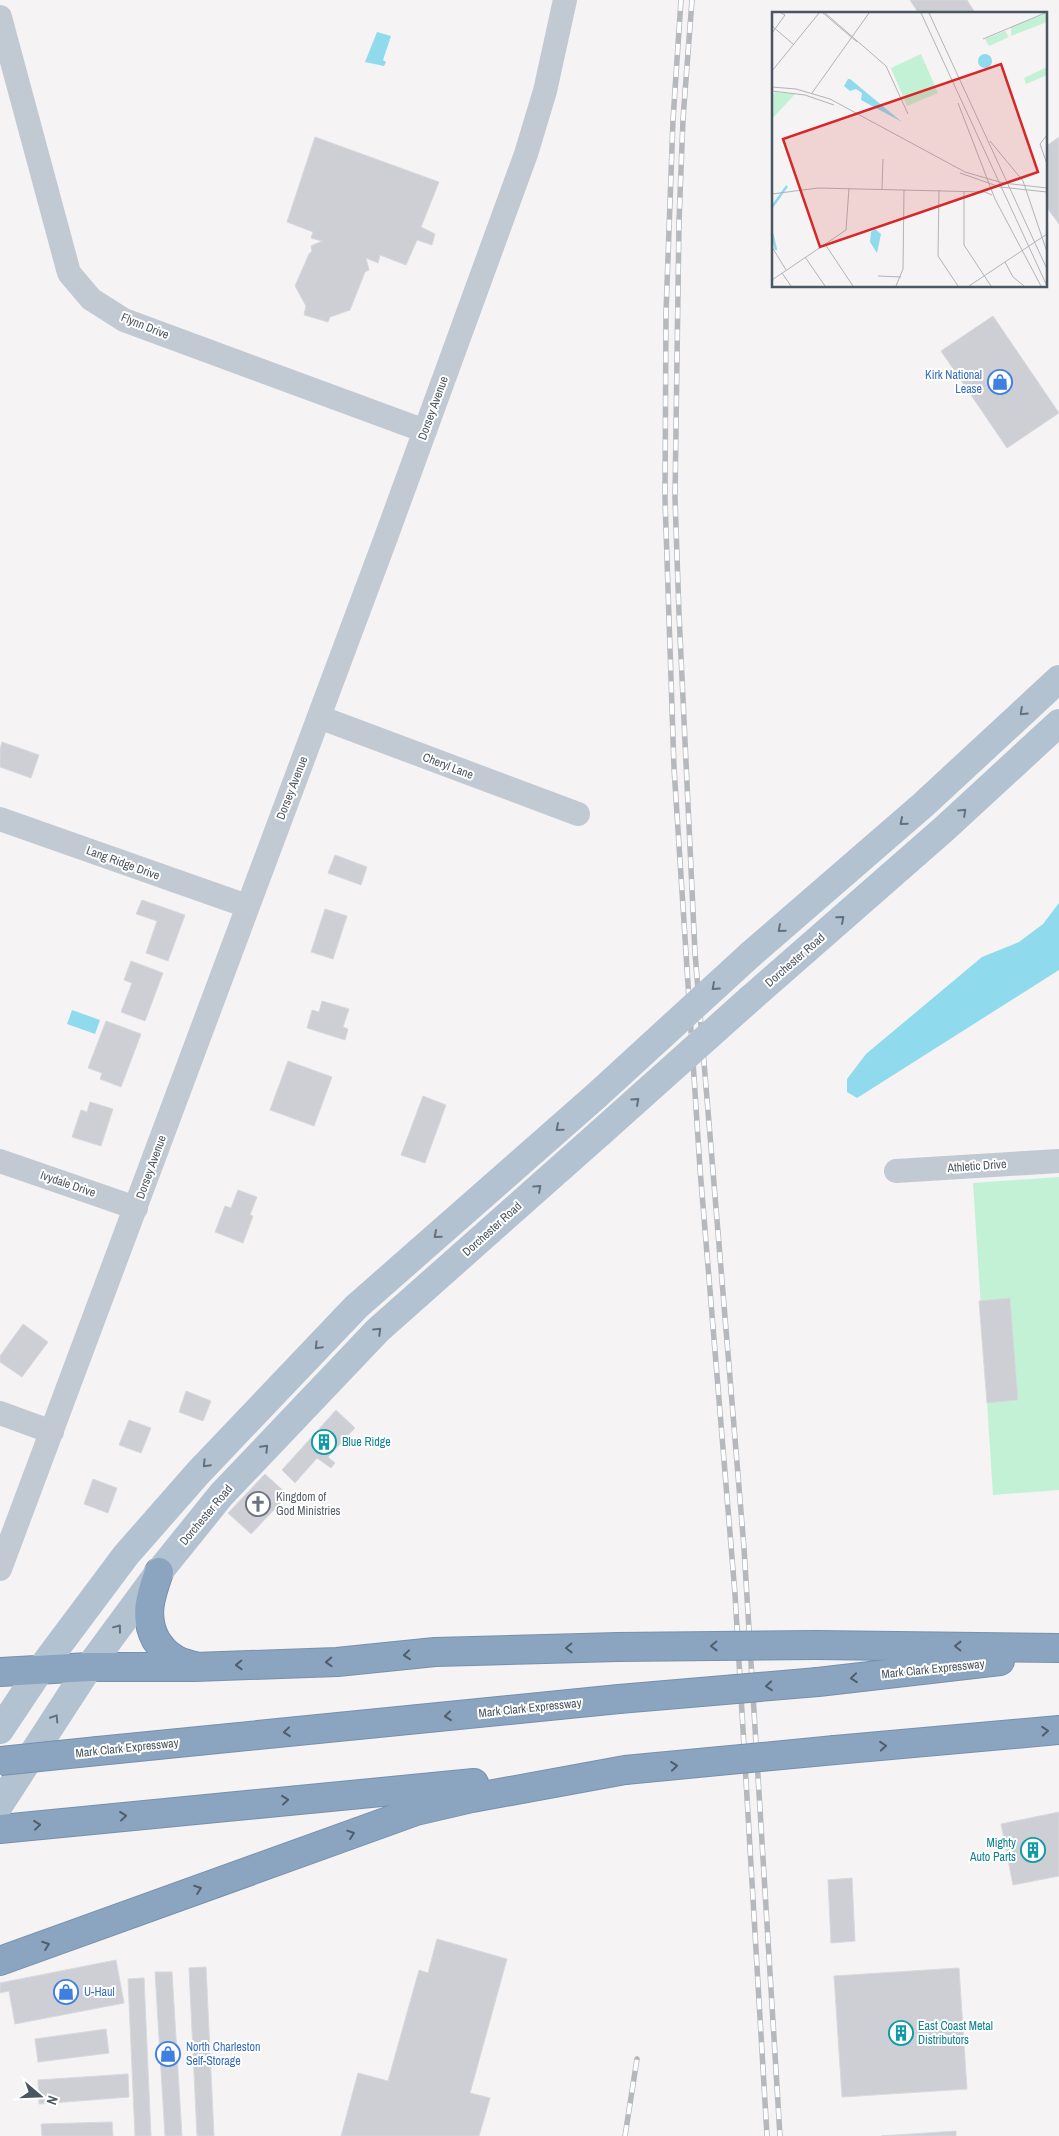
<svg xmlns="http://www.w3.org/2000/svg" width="1059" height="2136" font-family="'Archivo Narrow',sans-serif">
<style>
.green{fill:#c3f1d5}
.water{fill:#90daee}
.building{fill:#cdcfd5;stroke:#d7d9de}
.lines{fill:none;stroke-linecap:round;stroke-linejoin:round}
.highway-casing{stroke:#7690ad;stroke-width:30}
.minor{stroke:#c1cad2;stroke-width:24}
.major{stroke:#b3c2d1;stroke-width:28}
.highway{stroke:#8ba5c1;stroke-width:28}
.rail-casing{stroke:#b5b8bd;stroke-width:5.5}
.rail{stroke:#fff;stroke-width:4;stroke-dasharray:11;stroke-linecap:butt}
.highway-bridge-casing{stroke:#7690ad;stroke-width:30;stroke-linecap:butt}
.major-bridge{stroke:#b3c2d1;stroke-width:28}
.highway-bridge{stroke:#8ba5c1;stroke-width:28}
.oneway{stroke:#64717d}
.oneway2{stroke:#505e6b}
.labels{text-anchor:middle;stroke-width:4;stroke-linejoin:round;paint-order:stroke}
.street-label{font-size:12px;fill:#4a5661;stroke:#fff}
.shop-label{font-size:12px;fill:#366cbe;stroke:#fff;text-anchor:start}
.culture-label{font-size:12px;fill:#0d838f;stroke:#fff;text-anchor:start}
.worship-label{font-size:12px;fill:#5b616d;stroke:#fff;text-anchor:start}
.inset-river{fill:none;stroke:#90daee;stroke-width:2.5}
.inset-road{fill:none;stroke:#b1b4b9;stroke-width:1}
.view{fill:#d62828;fill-opacity:0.15;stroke:#d62828;stroke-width:2.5}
.inset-edge{fill:none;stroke:#4a5661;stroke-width:2.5}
</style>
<rect width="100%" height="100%" fill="#f5f3f3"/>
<path class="green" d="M1059 1177V1490L993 1495 973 1183Z"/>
<path class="water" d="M377 32 391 36 383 60 386 62 384 66 365 62Z
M1059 903V970L857 1098 847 1092V1079L866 1054 982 957 1019 942 1043 924Z
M72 1010 100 1020 95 1034 67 1024Z"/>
<path class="building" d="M910 0H967L976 14H919Z
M315 137 439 182 421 227 435 234 432 245 417 240 406 265 380 255 378 263 366 258 369 270 365 272 350 310 330 317 328 322 304 315 306 306 295 286 309 254 312 251 311 246 322 241 311 238 313 232 287 222Z
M1059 137V224L1045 205V147Z
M993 316 1059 413 1007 448 941 351Z
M2 742 39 755 31 778 0 767V749Z
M335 855 367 867 361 885 328 873Z
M142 900 185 915 168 961 146 953 157 921 136 914Z
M325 909 347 916 333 959 311 952Z
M131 961 163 973 145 1021 121 1012 132 983 124 980Z
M322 1001 349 1009 343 1027 348 1029 345 1040 307 1028 312 1010 319 1012Z
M106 1021 141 1034 121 1087 100 1079 102 1073 88 1068Z
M288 1061 332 1077 314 1126 270 1110Z
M423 1096 446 1105 425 1163 401 1155Z
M90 1102 113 1109 101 1146 72 1137 81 1110 87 1112Z
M238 1190 257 1197 250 1215 253 1216 243 1243 215 1232 225 1206 231 1208Z
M1010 1298 1018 1400 987 1403 979 1301Z
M23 1324 48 1342 22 1377 0 1362V1356Z
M186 1391 211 1401 203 1421 179 1412Z
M336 1410 355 1428 328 1457 335 1463 331 1468 317 1458 295 1483 282 1470Z
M129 1420 151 1428 141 1453 119 1445Z
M265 1474 288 1495 251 1534 228 1513Z
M93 1479 117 1488 108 1513 84 1504Z
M1059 1812V1876L1013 1885 1001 1824Z
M852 1878 855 1941 831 1943 828 1880Z
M437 1939 507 1959 470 2093 490 2098 479 2136H341L358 2073 388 2081 419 1970 428 1973Z
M116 1960 124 2003 15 2024 9 1991 0 1993V1983Z
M206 1967 214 2136H197L189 1968Z
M959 1968 967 2089 842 2097 834 1976Z
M155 1972H172L182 2136H165Z
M144 1978 151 2136H135L128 1979Z
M106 2029 109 2053 38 2062 35 2039Z
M128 2074 129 2097 39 2104 38 2080Z
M112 2122 113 2136H42L41 2124Z
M956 2131V2136H881Z"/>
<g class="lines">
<defs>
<path id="highway" d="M159 1572C151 1595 143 1616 156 1640 160 1646 165 1653 172 1657 178 1662 187 1664 194 1666
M816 1645 1059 1648
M0 1672 89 1667H195L337 1662 435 1652 618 1647
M818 1682 1000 1661
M835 1750 1059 1730
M98 1751 619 1699
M0 1829 474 1783
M0 1961 416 1811 472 1798 625 1770"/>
</defs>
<use href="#highway" class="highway-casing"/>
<path class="minor" d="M0 17 69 273 91 299 124 320 425 431
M319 717 578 814
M0 819 247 906
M0 1161 136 1208
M896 1171 1059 1161
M0 1413 52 1432
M0 1569 385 540 526 154 545 91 565 0"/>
<path class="major" d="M751 954 923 805 1059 679
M751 998 944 829 1059 723
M0 1730 40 1670 126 1555 198 1473 356 1307 596 1096
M0 1804 89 1667 159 1572 221 1495 378 1330 600 1133"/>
<use href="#highway" class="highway"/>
<defs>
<path id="rail" d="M681 0 673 120 666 313 665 499 674 768 700 1169 735 1594 767 2136
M692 0 683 119 679 222 675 498 679 614 695 953 744 1548 780 2136
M625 2136 637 2059"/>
</defs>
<use href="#rail" class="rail-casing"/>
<use href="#rail" class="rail"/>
<defs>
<path id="highway-bridge" d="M618 1647 816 1645
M619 1699 818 1682
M0 1761 98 1751
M625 1770 835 1750"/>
</defs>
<use href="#highway-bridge" class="highway-bridge-casing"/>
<path class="major-bridge" d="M596 1096 751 954
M600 1133 751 998"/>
<use href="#highway-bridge" class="highway-bridge"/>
</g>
<defs><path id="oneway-chevron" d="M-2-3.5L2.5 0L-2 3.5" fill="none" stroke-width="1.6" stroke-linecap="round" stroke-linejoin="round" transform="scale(1.25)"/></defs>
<g class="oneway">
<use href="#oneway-chevron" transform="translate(1023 712) rotate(137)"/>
<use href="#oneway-chevron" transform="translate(963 812) rotate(-43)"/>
<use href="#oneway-chevron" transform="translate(903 822) rotate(139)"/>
<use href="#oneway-chevron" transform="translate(841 919) rotate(-41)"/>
<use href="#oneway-chevron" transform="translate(781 929) rotate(139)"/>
<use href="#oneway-chevron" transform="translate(715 987) rotate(138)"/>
<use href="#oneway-chevron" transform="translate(636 1101) rotate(-42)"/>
<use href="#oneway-chevron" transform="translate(559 1128) rotate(139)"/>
<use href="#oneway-chevron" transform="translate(538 1188) rotate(-42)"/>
<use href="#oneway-chevron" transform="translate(437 1235) rotate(139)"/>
<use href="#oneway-chevron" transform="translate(378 1331) rotate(-44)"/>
<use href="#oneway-chevron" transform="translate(318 1346) rotate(134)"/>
<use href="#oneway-chevron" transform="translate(265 1448) rotate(-46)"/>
<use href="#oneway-chevron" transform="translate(206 1464) rotate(134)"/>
<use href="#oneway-chevron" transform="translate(118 1628) rotate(-53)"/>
<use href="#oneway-chevron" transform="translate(55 1718) rotate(-57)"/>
</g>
<g class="oneway2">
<use href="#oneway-chevron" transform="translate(714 1646) rotate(179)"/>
<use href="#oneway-chevron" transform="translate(958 1646) rotate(-179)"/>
<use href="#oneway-chevron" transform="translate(569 1648) rotate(179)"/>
<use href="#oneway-chevron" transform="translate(407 1655) rotate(174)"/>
<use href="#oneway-chevron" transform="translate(329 1662) rotate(178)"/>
<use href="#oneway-chevron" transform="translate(239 1665) rotate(178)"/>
<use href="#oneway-chevron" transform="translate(854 1678) rotate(174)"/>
<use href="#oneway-chevron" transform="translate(769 1686) rotate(175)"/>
<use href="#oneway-chevron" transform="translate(448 1716) rotate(174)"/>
<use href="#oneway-chevron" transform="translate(1045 1731) rotate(-5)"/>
<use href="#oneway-chevron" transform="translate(287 1732) rotate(174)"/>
<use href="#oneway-chevron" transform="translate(883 1746) rotate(-5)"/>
<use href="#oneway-chevron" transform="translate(674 1766) rotate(-6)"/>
<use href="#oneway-chevron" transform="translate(285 1800) rotate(-6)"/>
<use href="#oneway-chevron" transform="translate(123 1816) rotate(-6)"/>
<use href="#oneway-chevron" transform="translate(37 1825) rotate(-6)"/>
<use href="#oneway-chevron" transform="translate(351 1834) rotate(-19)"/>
<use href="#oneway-chevron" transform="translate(198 1889) rotate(-20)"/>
<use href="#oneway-chevron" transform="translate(46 1945) rotate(-20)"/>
</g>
<defs>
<symbol id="shop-ring" viewBox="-11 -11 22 22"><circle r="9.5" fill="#fff" stroke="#3f7fe0" stroke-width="1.5"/><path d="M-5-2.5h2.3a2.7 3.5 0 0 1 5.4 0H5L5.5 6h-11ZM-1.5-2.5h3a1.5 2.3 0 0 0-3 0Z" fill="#3f7fe0"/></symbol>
<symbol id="building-ring" viewBox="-11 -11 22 22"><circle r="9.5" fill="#fff" stroke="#0f9aa8" stroke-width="1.5"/><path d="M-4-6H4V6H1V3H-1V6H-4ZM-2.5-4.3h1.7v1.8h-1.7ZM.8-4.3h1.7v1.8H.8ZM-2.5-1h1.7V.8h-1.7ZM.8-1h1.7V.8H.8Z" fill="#0f9aa8"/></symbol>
<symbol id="church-ring" viewBox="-11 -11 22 22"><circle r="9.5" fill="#fff" stroke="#6b7280" stroke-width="1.5"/><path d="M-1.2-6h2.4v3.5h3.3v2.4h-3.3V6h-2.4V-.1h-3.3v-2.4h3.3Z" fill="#6b7280"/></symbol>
</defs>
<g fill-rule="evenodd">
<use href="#shop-ring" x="986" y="368" width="28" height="28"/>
<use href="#building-ring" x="310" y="1428" width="28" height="28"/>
<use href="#church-ring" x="244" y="1490" width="28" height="28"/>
<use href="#building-ring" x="1019" y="1836" width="28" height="28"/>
<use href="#shop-ring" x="52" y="1978" width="28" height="28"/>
<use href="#building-ring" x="887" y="2019" width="28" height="28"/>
<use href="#shop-ring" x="154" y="2040" width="28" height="28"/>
</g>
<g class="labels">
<g class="street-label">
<text transform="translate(145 326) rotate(22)" y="4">Flynn Drive</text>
<text transform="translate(433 408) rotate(-70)" y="4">Dorsey Avenue</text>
<text transform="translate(448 766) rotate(21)" y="4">Cheryl Lane</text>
<text transform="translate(292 788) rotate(-69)" y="4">Dorsey Avenue</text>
<text transform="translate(123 863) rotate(20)" y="4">Lang Ridge Drive</text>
<text transform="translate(795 960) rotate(-41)" y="4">Dorchester Road</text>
<text transform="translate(977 1166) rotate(-4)" y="4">Athletic Drive</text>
<text transform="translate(151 1167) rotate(-70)" y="4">Dorsey Avenue</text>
<text transform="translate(68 1184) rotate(19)" y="4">Ivydale Drive</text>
<text transform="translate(492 1229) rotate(-42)" y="4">Dorchester Road</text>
<text transform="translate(206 1515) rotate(-50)" y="4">Dorchester Road</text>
<text transform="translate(933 1669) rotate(-6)" y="4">Mark Clark Expressway</text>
<text transform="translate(530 1708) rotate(-6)" y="4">Mark Clark Expressway</text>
<text transform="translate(127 1748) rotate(-6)" y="4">Mark Clark Expressway</text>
</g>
<g class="shop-label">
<text x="982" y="379" text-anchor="end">Kirk National<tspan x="982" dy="14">Lease</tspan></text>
<text x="84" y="1996">U-Haul</text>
<text x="186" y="2051">North Charleston<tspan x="186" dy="14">Self-Storage</tspan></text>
</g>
<g class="culture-label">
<text x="342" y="1446">Blue Ridge</text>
<text x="1016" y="1847" text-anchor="end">Mighty<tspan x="1016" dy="14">Auto Parts</tspan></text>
<text x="918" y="2030">East Coast Metal<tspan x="918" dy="14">Distributors</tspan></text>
</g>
<g class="worship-label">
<text x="276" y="1501">Kingdom of<tspan x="276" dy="14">God Ministries</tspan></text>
</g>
</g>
<g transform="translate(772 12)">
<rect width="275" height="275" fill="#f5f3f3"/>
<path d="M275 1V10L239 24V15ZM233 19 237 25 217 34 213 27ZM149 42 166 81 135 94 119 56ZM275 55V63L254 72 252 66ZM3 80 23 82 0 107V84Z" fill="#c3f1d5"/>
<path d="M206 49a7 7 0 1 1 14 0a7 7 0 1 1-14 0ZM76 67H78L130 110 89 88 90 81 84 77 78 79 72 74ZM103 217 109 222 105 241 98 230 99 220Z" fill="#90daee"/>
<path class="inset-river" d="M0 195 15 174M0 221 4 238"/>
<path class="inset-road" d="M51 1 85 30M53 1 114 54 136 102M149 1 275 274M157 1 275 257M0 14 21 32M0 21 13 3 9 1M211 27 273 1M0 59 47 1M0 75 24 77 58 87 193 160 231 171 275 176M0 79 33 83 62 93M40 81 97 1M186 91 223 187 269 274M275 123 268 132 275 152M218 129 251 169 275 240M188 161 228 175 275 180M110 177 111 147M167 178 166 244 186 274M192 179V233L219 274M0 182 46 176 213 180 220 183M53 232 81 274M0 235 14 258M33 245 53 274M233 250 241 265 252 274M10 261 19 274M106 264 129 265M0 268 74 218 77 176M124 274 131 257 132 178M197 274 275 222"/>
<path class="view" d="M229 52 266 160 48 235 11 127Z"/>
<rect width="275" height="275" class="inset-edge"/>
</g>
<g transform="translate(40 2096) rotate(109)" stroke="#ffffff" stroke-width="4" paint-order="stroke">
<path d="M0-4L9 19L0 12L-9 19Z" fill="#4a5661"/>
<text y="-8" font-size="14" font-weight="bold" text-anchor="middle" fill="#4a5661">N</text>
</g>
</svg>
